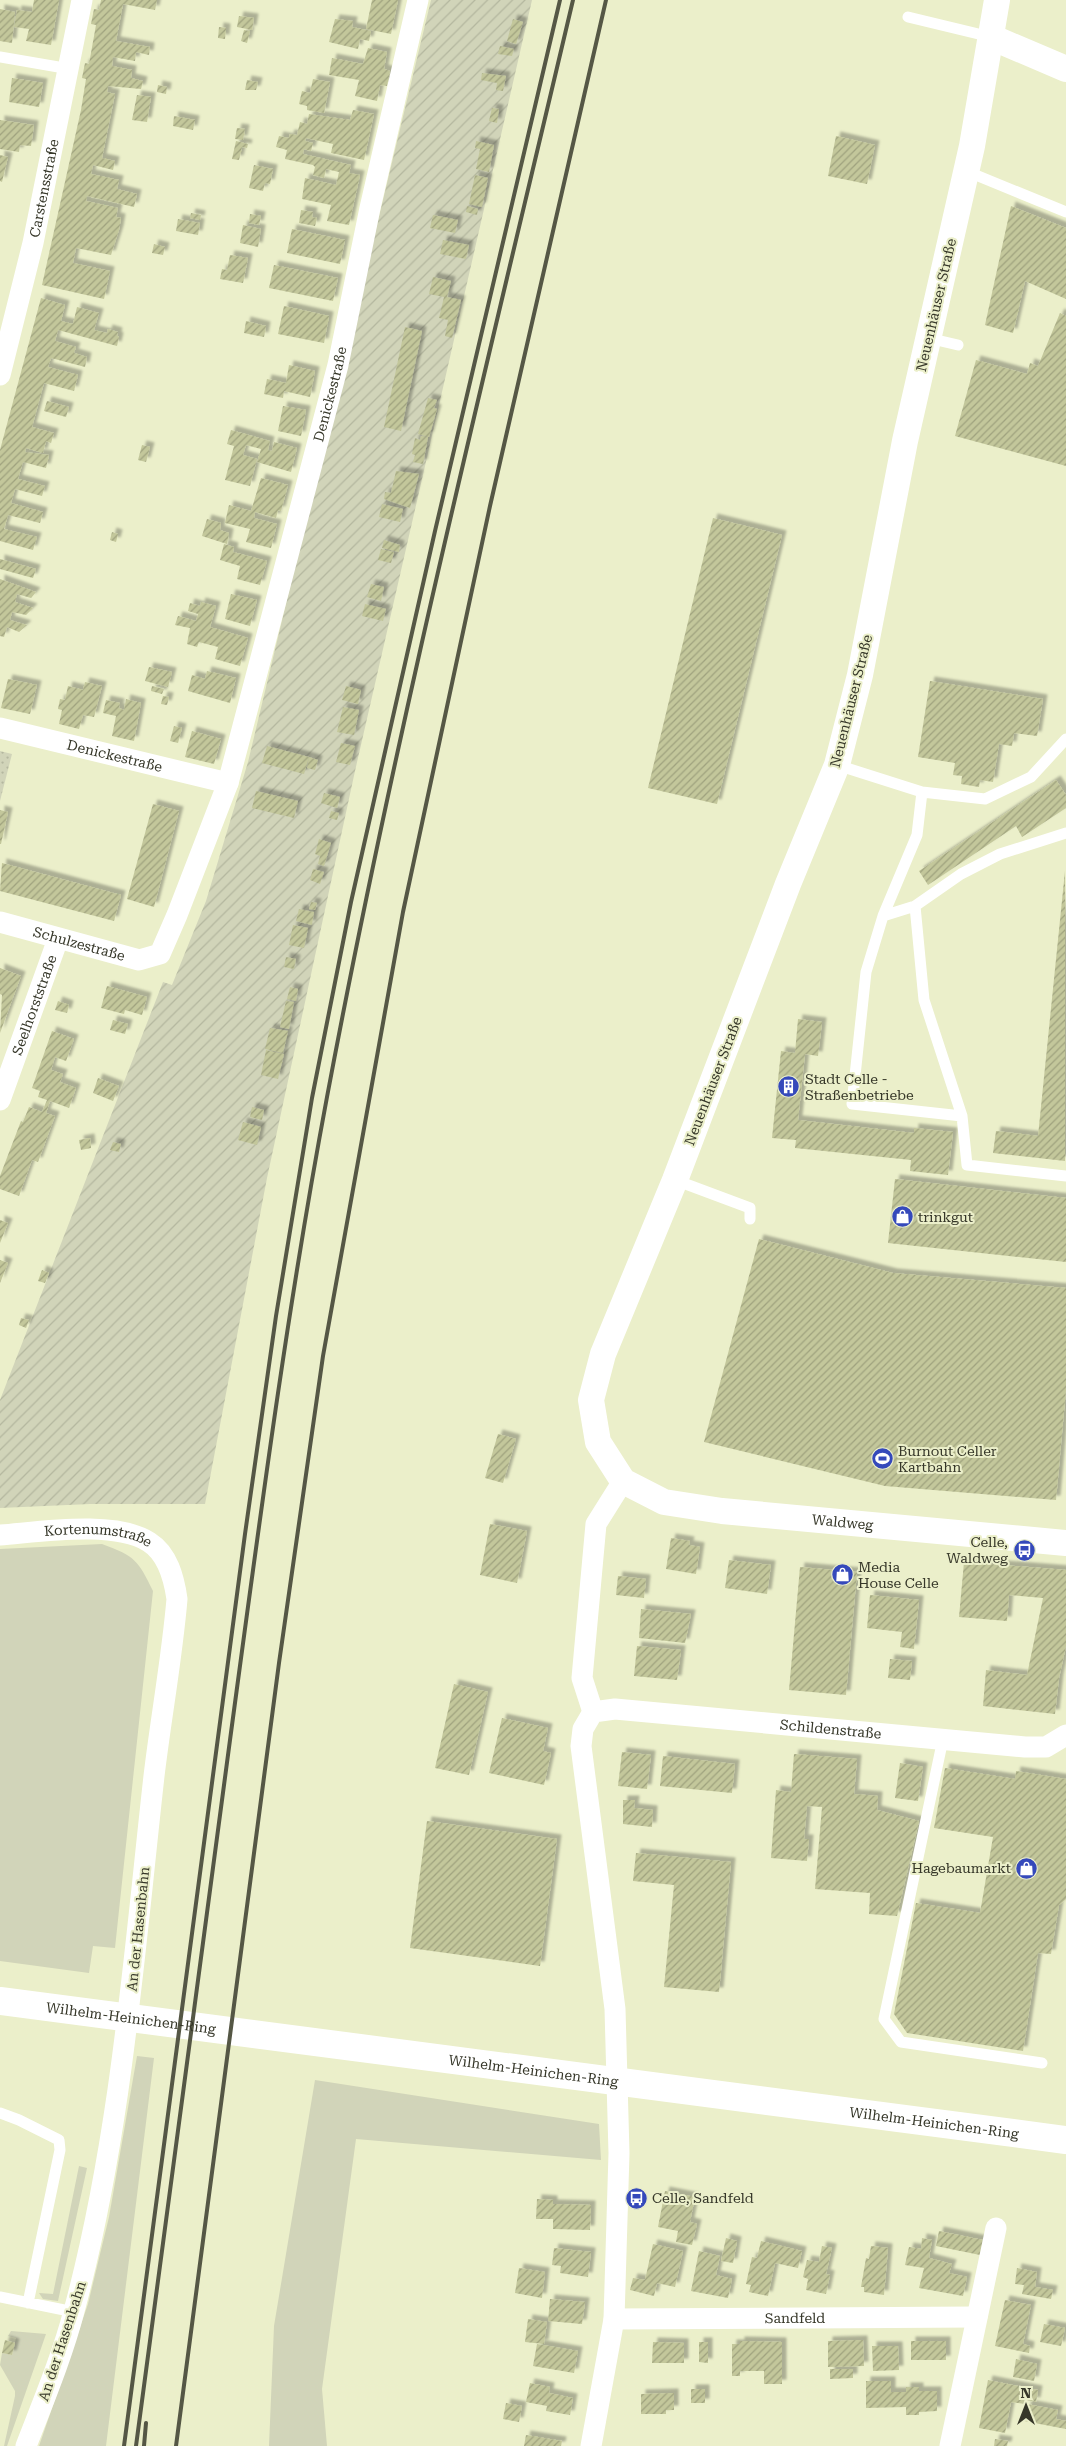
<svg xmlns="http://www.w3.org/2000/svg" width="1066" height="2446" font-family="'Roboto Serif',serif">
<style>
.grass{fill:#d1d4b9}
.park{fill:url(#park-dots)}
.garden{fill:url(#garden-furrows)}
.building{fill:url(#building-hatch);filter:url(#shadow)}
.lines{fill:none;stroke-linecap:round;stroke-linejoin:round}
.service{stroke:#fff;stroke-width:11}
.minor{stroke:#fff;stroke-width:21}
.tertiary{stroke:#fff;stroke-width:26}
.secondary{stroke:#fff;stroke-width:28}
.rail{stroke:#555745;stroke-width:4}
.labels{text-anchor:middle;stroke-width:4;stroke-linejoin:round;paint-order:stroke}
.street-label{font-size:14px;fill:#363729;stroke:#ebefca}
.poi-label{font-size:14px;fill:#363729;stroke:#ebefca;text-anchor:start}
</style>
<defs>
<pattern id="park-dots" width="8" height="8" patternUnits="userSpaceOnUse" patternTransform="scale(1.25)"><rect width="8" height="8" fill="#d1d4b9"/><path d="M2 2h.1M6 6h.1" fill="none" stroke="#b4b79f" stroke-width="1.8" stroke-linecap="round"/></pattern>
<pattern id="garden-furrows" width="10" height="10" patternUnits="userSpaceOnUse" patternTransform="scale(1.25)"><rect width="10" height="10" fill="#d1d4b9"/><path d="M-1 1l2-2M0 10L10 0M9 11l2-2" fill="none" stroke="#b4b79f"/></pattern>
<pattern id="building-hatch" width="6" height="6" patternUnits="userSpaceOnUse" patternTransform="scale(1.25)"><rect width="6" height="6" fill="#c3c79b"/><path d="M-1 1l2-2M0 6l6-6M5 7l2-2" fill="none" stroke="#9fa27e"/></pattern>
<filter id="shadow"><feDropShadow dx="4.5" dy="-4.5" stdDeviation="1" flood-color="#0004"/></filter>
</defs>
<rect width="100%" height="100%" fill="#ebefca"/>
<path class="grass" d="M102 1544C135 1556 138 1560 153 1591L115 1948 93 1946 89 1973 0 1961V1549Z
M137 2056 154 2058 106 2446H39L88 2304 109 2217Z
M315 2080 599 2124 601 2160 356 2139 322 2389 327 2446H269L274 2326Z
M79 2166 87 2168 58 2301 43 2299 39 2293 53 2294Z
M11 2331 46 2334 7 2446H4L15 2396V2391L0 2365 2 2353 12 2355 16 2338 8 2336Z"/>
<path class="park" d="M0 751 12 754 0 801Z"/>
<path class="garden" d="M431 0H532L355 771 267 1178 205 1504H90L0 1508V1400L163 982 172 985 206 901 248 762Z"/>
<path class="building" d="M34 0H59L51 45 26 41 29 29 14 27 17 10 32 12Z
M101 0H157L155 10 123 4 116 41 150 47 149 55 136 52 135 61 113 57 112 66 132 70 131 78 143 81 141 89 108 86 107 92 115 94 102 158 115 161 113 170 93 165 91 174 119 180 117 189 137 194 134 207 87 196 86 201 118 208 116 217 121 218 119 230 111 255 76 248 73 263 110 271 104 299 42 285 81 110 86 79 82 78 85 63 89 64 96 25 91 24 94 9 99 10Z
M372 0H398L391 34 366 29Z
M0 9 15 12 12 43 0 41Z
M239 16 254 18 252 30 237 27Z
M335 19 353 21 352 27 371 31 369 41 360 39 358 49 329 42Z
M513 19 523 22 516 44 507 41Z
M219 27 226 28 225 39 218 38Z
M244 30 250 31 247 43 241 41Z
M500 46 514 49 512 56 498 54Z
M368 48 387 52 384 69 390 71 387 86 380 85 377 101 355 96 359 80 329 75 332 58 363 64Z
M482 73 506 76 503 91 496 90 497 83 481 80Z
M12 78 43 83 39 107 9 102Z
M313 79 330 82 324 113 307 110V106L299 104 302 91 310 93Z
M247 80 258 82 256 90H245Z
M158 85 167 87 166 94 157 92Z
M137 95 151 97 147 122 132 120Z
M492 108 499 109 497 123 489 121Z
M353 110 374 114 364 160 331 153 333 144 306 138 305 141 313 143 311 151 304 149 303 154 351 165 349 173 360 175 349 225 327 221 331 205 302 199 305 178 336 185 339 172 326 169 324 178 313 175 315 167 313 165 285 159 287 150 276 147 279 136 289 138 290 134 297 135 300 122 307 124 309 114 350 120Z
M174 116 195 120 193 130 173 126Z
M0 120 34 125 31 146 20 145 19 152 0 149Z
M237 128 245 129 243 140 235 139Z
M836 136 875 145 867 184 828 176Z
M236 141 248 144 247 148 242 147 239 160 232 159Z
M476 141 494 145 489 172 476 169 480 149 475 148Z
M0 155 8 157 2 182 0 181Z
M254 165 273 169 270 184 265 183 263 191 249 188Z
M475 175 488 178 482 207 469 204Z
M467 206 478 209 477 215 466 212Z
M1011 206 1066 228V299L1025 281 1013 333 985 325Z
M301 210 313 212 312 217 317 218 315 226 299 223Z
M191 213 201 215 200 220 190 218Z
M250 214 261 216 259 225 249 223Z
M433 215 458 220 455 233 430 228Z
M178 219 200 223 198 235 176 231Z
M243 225 261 229 258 247 240 243Z
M292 229 345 240 340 264 287 253Z
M443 240 469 245 466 259 440 254Z
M154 244 165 247 163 255 152 253Z
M230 255 248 258 243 283 220 279 222 269 227 270Z
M274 265 338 278 333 301 269 288Z
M433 277 451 281 447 297 461 300 452 338 445 336 448 320 439 318 444 297 429 294Z
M41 298 65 305 61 321 73 324 77 307 99 313 94 330 107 333 108 329 118 332 117 336 119 337 117 346 58 330 55 341 76 347 74 353 87 357 85 367 51 358 48 367 78 375 74 391 44 383 32 427 54 433 51 443 46 441 43 453 26 448 25 452 49 455 46 468 23 462 18 479 45 486 42 496 15 489 11 503 43 512 40 523 8 515 4 529 37 537 33 550 0 541V450Z
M284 306 329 316 324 343 278 334Z
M1060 313 1066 316V466L955 436 976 360 1027 374 1030 363 1038 366Z
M246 321 266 326 264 337 244 333Z
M405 327 422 331 401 431 384 427Z
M289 365 315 371 310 397 284 391 283 398 264 394 267 379 286 383Z
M428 398 437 400 434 408 437 409 429 437 418 434Z
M47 401 69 407 66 417 44 411Z
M283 406 306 410 301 436 278 431Z
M231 430 270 441 268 450 272 451 274 442 297 448 291 472 257 462 261 449 246 445 243 455 257 459 250 486 225 480 234 446 227 444Z
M421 436 428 437 423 464 413 462 415 455 412 454 415 438 420 440Z
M142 445 150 447 146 462 138 460Z
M396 471 419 474 410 508 384 499 385 492 391 493Z
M261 478 288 485 281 511 278 510 276 518 255 512 254 518 277 524 271 548 246 542 250 529 225 523 229 505 251 511Z
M382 504 403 509 400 522 379 517Z
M713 518 782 535 717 804 648 788Z
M207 519 221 523 220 530 229 533 227 544 202 536Z
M112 532 118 534 116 542 110 540Z
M384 540 400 545 399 552 382 548Z
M224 544 234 547 233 552 267 561 260 585 237 579 240 566 220 560Z
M381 549 394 552 391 563 378 560Z
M0 559 36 569 33 578 0 569Z
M0 579 36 592 31 598 17 594 15 602 33 608 26 615 12 612 10 620 27 625 19 632 7 627 4 637 0 636Z
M371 584 384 587 381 601 367 597Z
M231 594 257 600 250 626 225 619Z
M201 602 216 606 210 627 248 638 240 666 215 659 218 647 199 642 197 647 187 644 190 628 175 625 178 616 196 621 198 614 188 611 190 603 200 606Z
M365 604 386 609 383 621 362 616Z
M149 667 172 672 168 687 145 681Z
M207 671 236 678 230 703 188 691 192 675 205 679Z
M8 679 37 685 30 714 1 708Z
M930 681 1043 699 1037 736 1014 733 1012 746 999 744 993 782 980 780 979 787 961 784 962 776 953 775 955 763 918 757Z
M85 682 102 686 94 717 83 715 79 729 59 724 62 710 58 709 60 699 65 700 68 686 83 690Z
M152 686 164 689 162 694 151 691Z
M346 686 361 690 358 704 342 700Z
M163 696 169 697 167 705 161 704Z
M126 699 141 703 134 741 112 736 116 716 103 713 106 700 120 703 119 708 124 710Z
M343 707 359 710 354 735 337 732Z
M174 726 182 728 178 743 170 741Z
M192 731 221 739 214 764 185 757Z
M341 743 355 746 350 765 336 762Z
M267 746 309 757 304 774 262 763Z
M309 757 318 760 315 770 307 768Z
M1056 780 1066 795V808L1022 837 1016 826 928 885 919 871Z
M256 791 298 801 294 818 252 808Z
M324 793 340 797 337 808 321 803Z
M153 804 179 811 154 907 127 899Z
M0 810 8 812 1 844H0Z
M331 811 339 813 337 820 329 818Z
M319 839 331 843 324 866 318 864 320 856 315 854Z
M2 863 121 895 114 921 0 891Z
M313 869 324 872 320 884 310 880Z
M1065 871V1161L993 1153 996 1131 1038 1136Z
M311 902 317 903 315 910 309 909Z
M299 909 314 912 312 925 296 921Z
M293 925 308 928 304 948 289 945Z
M286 957 296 959 294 969 284 967Z
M0 968 21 976 0 1033 2 995 0 994Z
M107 986 147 997 142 1015 125 1010 124 1014 101 1008Z
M290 987 298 989 296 1001 287 999Z
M58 1001 69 1005 67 1013 55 1010Z
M286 1001 294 1002 289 1029 280 1027Z
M798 1019 822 1022 818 1056 805 1054 798 1120 914 1133V1128L953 1132 948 1175 910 1171 911 1160 795 1148 796 1140 772 1138 781 1051 795 1053Z
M113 1020 128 1024 125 1034 110 1030Z
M270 1028 288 1031 283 1053 265 1049Z
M52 1031 74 1039 66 1061 55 1057 51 1070 63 1074 60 1082 76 1088 69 1108 50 1101 46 1113 55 1116 38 1162 32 1160 19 1196 0 1189V1176L21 1121 23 1122 29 1107 42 1112 47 1100 38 1097 40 1091 32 1088Z
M266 1050 284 1054 278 1079 261 1075Z
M98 1078 119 1086 113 1101 93 1093Z
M252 1107 264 1110 262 1120 250 1117Z
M243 1122 261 1127 257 1145 238 1140Z
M90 1138 91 1148 81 1150 79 1140Z
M113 1142 121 1144 119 1152 110 1150Z
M895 1179 1066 1198V1262L888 1243Z
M0 1220 8 1223 0 1243Z
M759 1239 893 1273 1066 1288V1389L1056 1500 885 1486 704 1442Z
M0 1260 8 1263 0 1283Z
M42 1270 49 1273 45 1283 38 1281Z
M21 1318 29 1320 26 1328 19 1325Z
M498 1434 516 1439 503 1483 485 1478Z
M490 1524 527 1531 517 1583 480 1575Z
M671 1538 690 1541 689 1545 700 1547 696 1574 666 1569Z
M729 1560 771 1565 767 1594 725 1588Z
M964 1562 1066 1570V1646L1059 1678 1055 1714 983 1706 986 1670 1027 1675 1043 1598 1009 1595 1007 1621 959 1617Z
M800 1567 857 1572 846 1695 789 1690Z
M618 1576 646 1579 644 1598 616 1595Z
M870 1595 919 1600 914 1649 900 1647 902 1632 867 1628Z
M641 1609 691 1614 685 1643 639 1638Z
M637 1646 681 1650 677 1680 634 1676Z
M890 1659 912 1661 910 1680 888 1678Z
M454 1684 488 1692 469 1775 435 1768Z
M502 1718 548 1728 543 1751 551 1753 544 1785 489 1773Z
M622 1752 651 1755 647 1789 618 1786Z
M794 1754 857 1759 854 1794 878 1796 877 1810 919 1821 897 1916 869 1914 870 1893 815 1889 822 1807 807 1806 804 1839H809L807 1861 771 1858 776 1790 791 1792Z
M663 1756 735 1764 732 1793 660 1786Z
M900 1763 923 1767 918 1801 895 1798Z
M945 1768 1015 1779 1016 1771 1066 1779V1899L1059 1905 1051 1954 1038 1953 1023 2051 907 2033 894 2014 916 1903 980 1913 993 1837 934 1828Z
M623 1800H635L634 1808 653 1810 652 1827 623 1824Z
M427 1821 557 1839 540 1966 410 1948Z
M636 1853 731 1862 719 1992 664 1987 674 1885 633 1881Z
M665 2191 695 2197 690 2222 697 2224 692 2245 676 2242 678 2231 658 2227Z
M537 2199 553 2200V2204L591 2205 590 2230 553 2229V2219H536Z
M939 2231 983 2240 980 2255 936 2246Z
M726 2238 737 2241 733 2263 721 2261Z
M922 2238 932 2240 929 2258 952 2264 949 2273 967 2277 963 2296 919 2288 924 2268 905 2265 909 2247 921 2249Z
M761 2241 802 2251 798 2268 775 2263 768 2296 749 2292 751 2285 746 2284 752 2257 757 2258Z
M653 2244 683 2251 675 2287 657 2283 654 2296 630 2290 633 2278 645 2280Z
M822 2246 832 2248 826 2274 830 2275 826 2294 806 2290 808 2279 803 2277 807 2260 819 2262Z
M871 2246 888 2248 884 2295 864 2292V2287H861L866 2258 869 2259Z
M554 2248 591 2252 588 2277 560 2273 561 2266 552 2265Z
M699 2251 720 2256 716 2275 732 2279 728 2298 691 2291Z
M519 2268 545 2272 542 2298 515 2293Z
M1017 2268 1037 2272 1035 2287 1053 2290 1051 2299 1022 2294 1024 2285 1015 2284Z
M550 2299 585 2302 582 2324 548 2321Z
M1005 2300 1031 2305 1023 2344 1030 2346 1029 2353 995 2346Z
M528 2319 547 2322 544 2344 525 2342Z
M1044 2324 1065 2328 1061 2346 1040 2342Z
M5 2340 15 2343 12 2355 2 2353Z
M863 2340 864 2366 828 2367V2341Z
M740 2341 782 2342V2384H764V2371H740V2376H732V2344H740Z
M911 2341H946V2360H911Z
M653 2342 684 2343V2363H652Z
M699 2342H708V2363L699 2362Z
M537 2344 578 2351 574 2373 533 2366Z
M872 2346H898L899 2370 873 2371Z
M1016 2359 1037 2364 1034 2381 1013 2377Z
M830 2369H853V2378L830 2379Z
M988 2380 1038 2390 1036 2402 1026 2400 1025 2404 1011 2402 1005 2433 979 2428Z
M866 2381H891V2392H906V2387H919V2391H937V2411L919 2412V2415H906V2407L866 2408Z
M530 2383 550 2387 549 2393 573 2398 570 2415 546 2411 547 2406 526 2402Z
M691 2389H705V2403H691Z
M674 2393V2410H666V2414H641V2394Z
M506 2403 522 2406 519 2422 503 2419Z
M1027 2404 1058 2410 1056 2419 1066 2421V2429L1024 2421Z
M526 2435 562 2441 561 2446H524Z
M995 2439 1008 2441 1007 2446H994Z"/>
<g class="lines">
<path class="service" d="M908 17 991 37
M0 57 70 69
M966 171 1066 212
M928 338 958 345
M837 765 922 792 985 799 1031 777 1066 739
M922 792 917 835 883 916 866 972 852 1104 962 1116
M915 906 924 1000 962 1116 967 1165 1066 1176
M883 916 915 906 961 874 1000 854 1066 833
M675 1180 750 1208V1219
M943 1739 884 2019 901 2042 1042 2063
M0 2113 19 2120 59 2140 60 2150 28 2303
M0 2297 74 2312"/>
<g class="minor">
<path id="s1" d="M0 375 33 243 82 0"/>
<path id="s2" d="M0 728 228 783"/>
<path id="s3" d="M0 922 139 960 160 954 177 915 228 783 338 365 370 208 418 0"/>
<path id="s4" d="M0 1100 58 939"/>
<path id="s5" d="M0 1535C40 1532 115 1520 149 1542 168 1554 174 1578 177 1599 172 1658 161 1717 154 1776 134 1955 121 2136 74 2311 62 2357 43 2402 26 2446"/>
<path d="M593 1712 582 1678 596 1524 623 1481"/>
<path id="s6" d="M614 2319 977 2317"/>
<path id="s7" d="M591 2446 614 2319 619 2153 615 2009 581 1746 583 1729 593 1712 615 1709 1025 1747H1046L1066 1735"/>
<path d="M950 2446 996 2228"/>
</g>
<g class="tertiary">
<path id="s8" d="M997 0 972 146 905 441 860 675 837 765 788 884 675 1180 603 1354 591 1400 598 1442 623 1481 664 1502 722 1511 1066 1543"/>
<path d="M991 37 1066 69"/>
</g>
<path class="secondary" id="s9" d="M0 2001 1066 2140"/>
<path class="rail" d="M124 2446 245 1534 276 1316 312 1098 351 902 435 531 560 0
M136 2446C167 2211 199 1975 230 1740 259 1525 287 1310 327 1097 396 729 487 365 573 0
M144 2446 146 2423
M176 2446 279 1663 323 1356 403 912 490 506 606 0"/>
</g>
<defs>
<symbol id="building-disc" viewBox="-11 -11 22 22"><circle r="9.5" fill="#3549bb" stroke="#ebefca"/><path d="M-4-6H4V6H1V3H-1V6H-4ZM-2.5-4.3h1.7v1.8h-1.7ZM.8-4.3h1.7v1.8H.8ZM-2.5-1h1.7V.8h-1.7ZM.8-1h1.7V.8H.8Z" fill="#fff"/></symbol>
<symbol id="shop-disc" viewBox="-11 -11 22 22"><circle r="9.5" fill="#3549bb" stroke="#ebefca"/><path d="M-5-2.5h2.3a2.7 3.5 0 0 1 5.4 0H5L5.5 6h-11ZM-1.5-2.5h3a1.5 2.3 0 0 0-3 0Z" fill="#fff"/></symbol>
<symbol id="stadium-disc" viewBox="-11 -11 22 22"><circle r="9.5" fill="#3549bb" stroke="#ebefca"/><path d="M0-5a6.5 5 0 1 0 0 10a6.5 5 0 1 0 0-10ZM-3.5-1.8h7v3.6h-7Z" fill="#fff"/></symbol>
<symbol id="bus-disc" viewBox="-11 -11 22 22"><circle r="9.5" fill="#3549bb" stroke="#ebefca"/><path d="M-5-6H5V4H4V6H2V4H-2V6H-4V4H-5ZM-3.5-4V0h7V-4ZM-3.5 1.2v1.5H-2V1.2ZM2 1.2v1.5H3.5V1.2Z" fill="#fff"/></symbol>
</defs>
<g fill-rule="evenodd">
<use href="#building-disc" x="776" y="1074" width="25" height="25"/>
<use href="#shop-disc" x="890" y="1204" width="25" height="25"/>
<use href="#stadium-disc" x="870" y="1446" width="25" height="25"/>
<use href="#bus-disc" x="1012" y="1538" width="25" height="25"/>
<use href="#shop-disc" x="830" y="1562" width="25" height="25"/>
<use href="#shop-disc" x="1014" y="1856" width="25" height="25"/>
<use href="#bus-disc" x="624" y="2186" width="25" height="25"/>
</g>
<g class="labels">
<g class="street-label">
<text dy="5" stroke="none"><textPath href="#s1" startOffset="192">Carstensstraße</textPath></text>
<text transform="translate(936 305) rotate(-77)" y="5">Neuenhäuser Straße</text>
<text dy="5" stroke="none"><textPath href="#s3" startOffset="752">Denickestraße</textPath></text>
<text transform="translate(851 701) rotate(-76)" y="5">Neuenhäuser Straße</text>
<text dy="5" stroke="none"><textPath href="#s2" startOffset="118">Denickestraße</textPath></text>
<text dy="5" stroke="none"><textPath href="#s3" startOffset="82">Schulzestraße</textPath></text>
<text dy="5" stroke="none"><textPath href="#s4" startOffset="101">Seelhorststraße</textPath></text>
<text transform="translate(713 1081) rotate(-69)" y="5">Neuenhäuser Straße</text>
<text dy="5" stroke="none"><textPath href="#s8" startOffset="1778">Waldweg</textPath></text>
<text dy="5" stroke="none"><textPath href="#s5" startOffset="99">Kortenumstraße</textPath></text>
<text dy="5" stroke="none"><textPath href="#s7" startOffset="980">Schildenstraße</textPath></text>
<text transform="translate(138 1929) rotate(-84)" y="5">An der Hasenbahn</text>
<text dy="5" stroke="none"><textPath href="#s9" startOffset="132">Wilhelm-Heinichen-Ring</textPath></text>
<text dy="5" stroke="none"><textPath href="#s9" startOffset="538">Wilhelm-Heinichen-Ring</textPath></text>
<text dy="5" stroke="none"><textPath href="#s9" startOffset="942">Wilhelm-Heinichen-Ring</textPath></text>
<text dy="5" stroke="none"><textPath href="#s6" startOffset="181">Sandfeld</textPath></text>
<text transform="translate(62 2341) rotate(-72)" y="5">An der Hasenbahn</text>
</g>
<g class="poi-label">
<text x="805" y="1084">Stadt Celle -<tspan x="805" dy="16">Straßenbetriebe</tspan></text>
<text x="918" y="1222">trinkgut</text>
<text x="898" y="1456">Burnout Celler<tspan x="898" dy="16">Kartbahn</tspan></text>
<text x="1008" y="1547" text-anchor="end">Celle,<tspan x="1008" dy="16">Waldweg</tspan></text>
<text x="858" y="1572">Media<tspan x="858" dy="16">House Celle</tspan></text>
<text x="1011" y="1873" text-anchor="end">Hagebaumarkt</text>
<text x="652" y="2203">Celle, Sandfeld</text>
</g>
</g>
<g transform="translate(1026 2406)" stroke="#ebefca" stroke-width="4" paint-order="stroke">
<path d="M0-4L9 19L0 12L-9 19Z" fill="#363729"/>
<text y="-8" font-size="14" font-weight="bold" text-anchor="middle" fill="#363729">N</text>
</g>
</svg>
